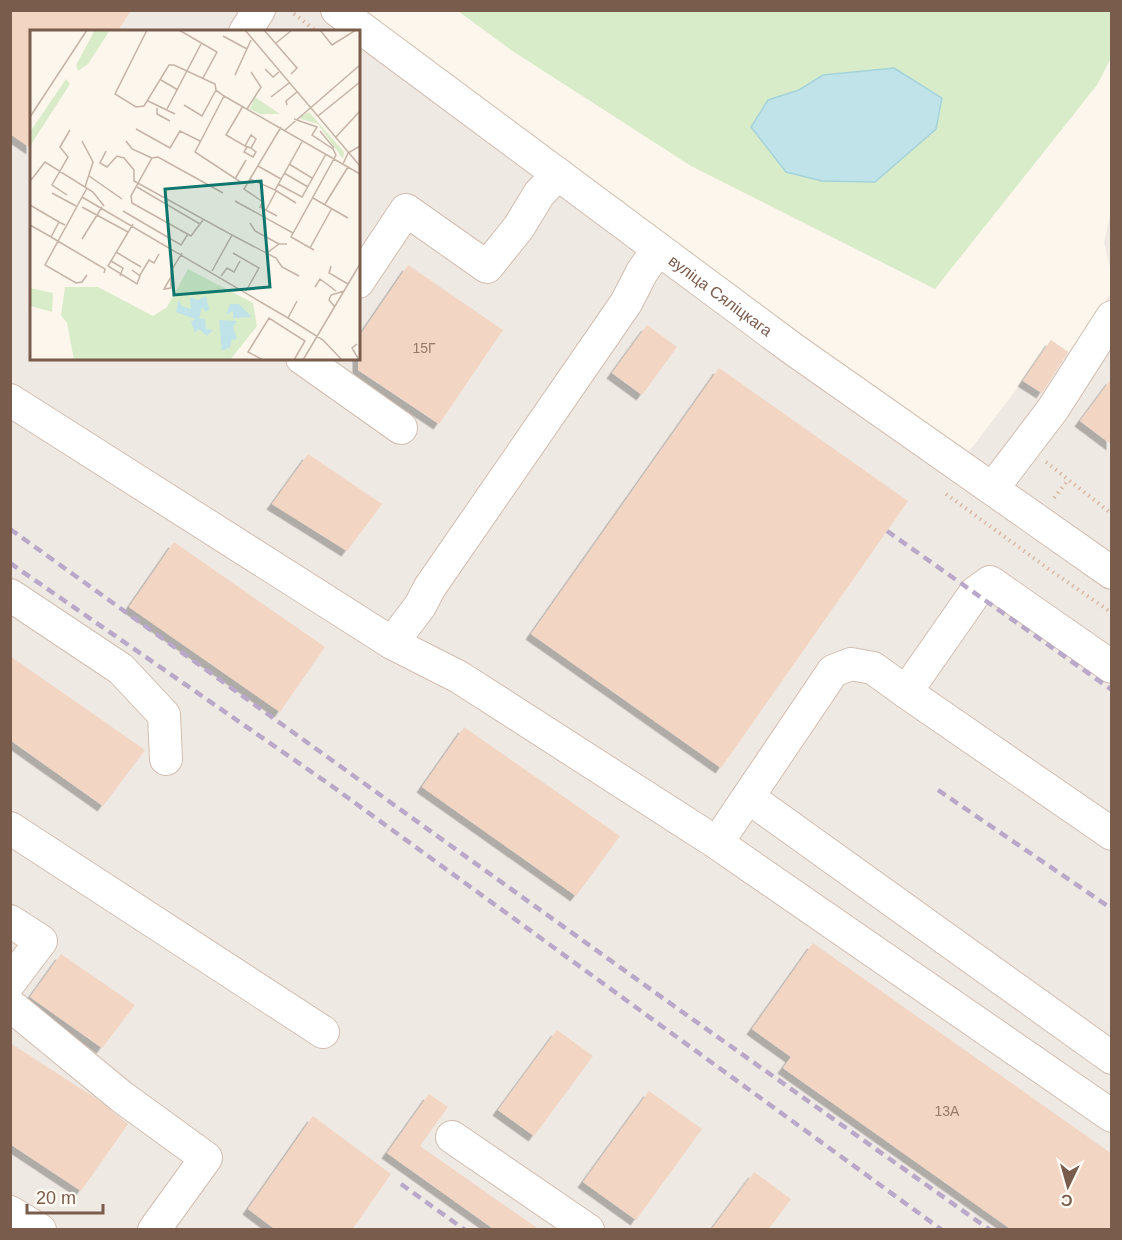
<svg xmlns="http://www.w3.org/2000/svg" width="1122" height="1240" font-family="Arial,sans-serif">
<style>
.industrial{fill:#efe9e4}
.green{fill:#d8ecc9}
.water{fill:#bfe3e8;stroke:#a5d3da;stroke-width:1.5}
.building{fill:#f3d5c3;filter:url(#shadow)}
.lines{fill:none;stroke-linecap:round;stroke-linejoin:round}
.minor-casing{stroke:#d1beb0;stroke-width:34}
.path{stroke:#d9b8a5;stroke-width:4;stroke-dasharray:1.5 4.5;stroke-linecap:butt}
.minor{stroke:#fff;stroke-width:32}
.rail{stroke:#b9a8c9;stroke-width:4.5;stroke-dasharray:9 6;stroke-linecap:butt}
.labels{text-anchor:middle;stroke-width:6;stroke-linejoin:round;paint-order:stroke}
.number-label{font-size:14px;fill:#987a6a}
.street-label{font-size:16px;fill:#7a5c4d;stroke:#fffaf3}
.inset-road{fill:none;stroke:#c5b3a7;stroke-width:1.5}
.view{fill:#0f766e;fill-opacity:0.15;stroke:#0f766e;stroke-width:3}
.inset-edge{fill:none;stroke:#7a5c4d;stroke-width:3}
</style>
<defs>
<filter id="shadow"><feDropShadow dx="-5.5" dy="5.5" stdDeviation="0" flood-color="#0004"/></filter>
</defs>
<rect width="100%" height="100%" fill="#fdf6ec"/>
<path class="industrial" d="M10 11H324L352 31 32 32V358H358L359 36 950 476 1023 381 1051 340 1069 352 1111 293V1229H11Z
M1111 212V271L1104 243Z"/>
<path class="green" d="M458 11H1111V58L1097 85 935 289 691 166 511 50Z"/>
<path class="water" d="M894 68 942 98 936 129 875 182 822 181 786 172 751 127 768 100 799 90 823 75Z"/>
<path class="building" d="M10 10H131L117 32H32V149L10 134Z
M408 265 503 330 439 424 358 370V338Z
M647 325 677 347 642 395 612 373Z
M1051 340 1068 352 1042 393 1023 381Z
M719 368 908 501 721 768 531 634Z
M1112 378V445L1080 421Z
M308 454 382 504 347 551 272 504Z
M174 542 325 647 280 712 129 607Z
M10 656 145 750 103 806 10 740Z
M464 727 620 836 576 896 422 787Z
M813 943 1112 1154V1230H1012L783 1068 791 1057 752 1029Z
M61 954 135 1005 102 1048 30 997Z
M557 1030 593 1056 534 1136 498 1110Z
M10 1043 97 1099 128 1124 81 1191 10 1144Z
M649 1091 702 1129 636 1220 583 1182Z
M429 1094 448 1107 420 1146 540 1230H495L387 1153Z
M313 1116 391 1174 352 1230H276L248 1209Z
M754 1172 791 1199 768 1230H711Z"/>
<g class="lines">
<defs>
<g id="minor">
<path id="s1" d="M337 10 793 349 1112 573"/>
<path d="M245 32 259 10"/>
<path d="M658 249 642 272 626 303 430 587 420 606 392 643 459 677 717 843 1112 1116"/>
<path d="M358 282 406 210 487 267 519 227 539 194 558 174"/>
<path d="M302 358 401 428"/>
<path d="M10 400 392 643"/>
<path d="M993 488 1053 409 1112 317"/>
<path d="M10 595 121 669 164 715 166 759"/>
<path d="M906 692 975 593 990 582 1112 667"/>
<path d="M748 797 1112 1058"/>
<path d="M10 828 323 1032"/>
<path d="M717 843 833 671 851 664 873 668 906 692 1112 834"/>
<path d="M10 921 41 941 10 982"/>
<path d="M10 1005 122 1097 206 1158 154 1230"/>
<path d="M452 1137 588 1230"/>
<path d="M10 1212 40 1230"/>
</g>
</defs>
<use href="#minor" class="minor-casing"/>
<path class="path" d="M289 10 315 30
M1046 462 1112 514
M946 494 1050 570 1112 613
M1054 498 1068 480"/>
<use href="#minor" class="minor"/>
<path class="rail" d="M10 529 674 1006 990 1230
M887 531 1112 690
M10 563 329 784 942 1230
M938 790 1112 909
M401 1184 465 1230"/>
</g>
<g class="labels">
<g class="number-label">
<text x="424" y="353">15Г</text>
<text x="947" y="1116">13А</text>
</g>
<g class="street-label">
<text dy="6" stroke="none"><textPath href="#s1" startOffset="478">вуліца Сяліцкага</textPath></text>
</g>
</g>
<g transform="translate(30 30)">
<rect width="330" height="330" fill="#fdf6ec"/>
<path d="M65 0H80L58 34 48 41 46 35ZM36 49 40 54 0 116V102ZM225 67 250 84H230L220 79ZM279 82 314 122 313 129 288 94 268 88ZM158 239 223 273 227 296 200 330H44L37 293 31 285 35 257H68L123 286 137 277ZM0 258 23 263 22 282 0 276Z" fill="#d8ecc9"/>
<path d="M176 266 179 279 176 282 172 277 169 288 175 289 176 299 183 300 177 306 169 299 165 303 161 292 165 289 146 282 149 270 152 276 161 279 160 267 168 270ZM200 274H209L222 287 203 288V281L196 285ZM189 290 207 291 203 297 207 309 202 310 200 317 192 321Z" fill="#bfe3e8"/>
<path class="inset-road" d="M117 0 85 64 106 77 114 76 139 35H144L185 54 186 60 194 66 330 144M149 0 187 22 173 48M215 0 330 136M234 0 267 38 261 44M290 0 302 15 326 0M193 6 217 19M246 13 262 0M235 39 243 47 249 42M205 45 221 10M131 50 148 60M194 66 165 122 212 153M241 67 259 53M118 71 145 84M154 75 172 86 186 60M257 75 256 71 267 62M213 76 196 105 215 116 221 105 226 109 221 118 215 116M127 78V84L140 91M137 79 171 14M217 79 231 57 221 42M288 86 330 52M0 87 57 0M264 89 287 97 282 105 303 119 306 125 261 207 284 220M251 97 220 149 245 160 273 110M106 99 140 118 150 101 170 111M255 100 330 35M290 101 304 118M305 108 330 81M52 111 63 132 55 157M96 111 102 119 122 128M217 117 214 122 223 127 226 122 221 118M76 121 70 133 77 137 87 126 94 128 104 140V151L202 205 182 241M259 134 282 148M313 134 318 123 330 116M228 136 251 149M254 143 278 157M59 146 92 169M205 149 216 130M220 149 214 159 233 172 230 177 247 186M1 150 15 132 63 162 74 176M248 154 272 167 296 124M107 157 170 194M245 160 266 173M22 163 46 176M37 165 22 155 38 127 30 117 40 100M52 167 258 288 293 310 312 330M283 168 318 188M205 171 263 203M295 174 318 137M0 175 29 192M52 177 98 202M236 180 246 161M93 181 151 215 158 204M173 190 161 206 102 173 101 166 122 128 128 127 193 163M220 193 225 201 249 214M0 195 21 207 29 192 35 195M202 205 246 228 252 237 269 246M21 207 75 239 74 243M52 209 72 177M280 218 302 178M86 222 111 237M203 223 229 238 216 261M237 223 249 214H257M81 231 93 238 90 246M301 236 299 243 318 254M102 240 110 246 107 254 78 236 103 194M57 245 52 252 46 253 15 235 57 158M110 245 119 230 124 233 129 224M191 246 197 238 204 242 210 231M141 247 134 259 141 258V241L152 223M285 257 290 249 306 261M305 277 299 270 301 265 314 261M258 288 267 271M327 314 322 318 329 330M233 330 218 322 239 288 275 311 264 330M273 330 330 234"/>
<path class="view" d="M231 151 240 257 144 265 135 159Z"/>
<rect width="330" height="330" class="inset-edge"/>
</g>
<rect width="1122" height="1240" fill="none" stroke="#7a5c4d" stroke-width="24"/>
<g transform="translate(1068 1186) rotate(185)" stroke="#fffaf3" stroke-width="4.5" paint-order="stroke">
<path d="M0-4.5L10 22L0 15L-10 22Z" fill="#7a5c4d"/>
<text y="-9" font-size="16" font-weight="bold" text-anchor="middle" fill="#7a5c4d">С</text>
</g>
<path d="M27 1204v9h76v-9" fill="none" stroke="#7a5c4d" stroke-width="3"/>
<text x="36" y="1204" font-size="18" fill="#7a5c4d" stroke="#fffaf3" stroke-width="4.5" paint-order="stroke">20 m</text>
</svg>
